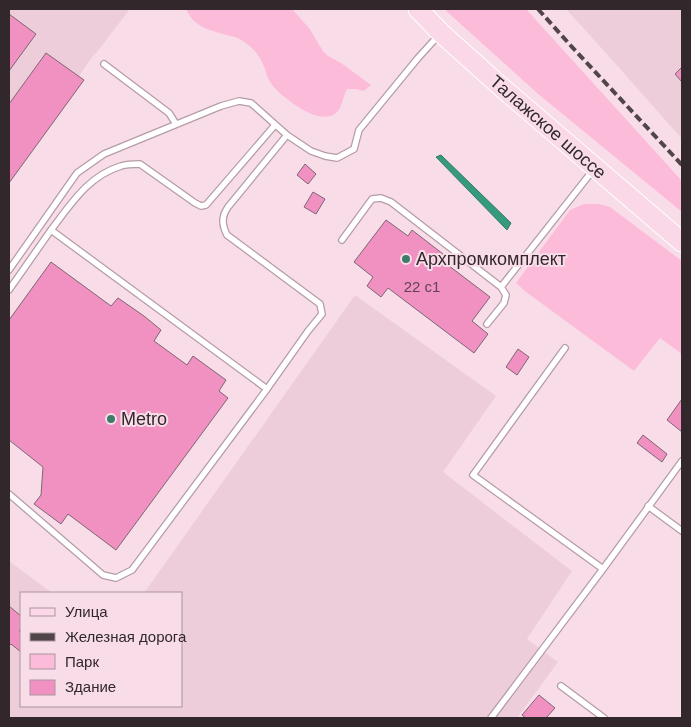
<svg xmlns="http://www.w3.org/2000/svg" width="691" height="727" font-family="Arial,sans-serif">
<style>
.built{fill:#eecddb}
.green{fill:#fdbbda}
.water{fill:#369b7e;stroke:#357865}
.building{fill:#f191c2;stroke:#7d6671}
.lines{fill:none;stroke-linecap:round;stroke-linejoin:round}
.lane-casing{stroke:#b59ca7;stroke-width:8}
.primary-casing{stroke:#fff;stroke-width:21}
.lane{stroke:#fff;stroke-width:5.5}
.primary{stroke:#fad8e8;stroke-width:19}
.rail{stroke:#52454a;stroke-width:4;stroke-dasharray:8 4;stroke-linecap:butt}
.poi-dot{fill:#3f7c68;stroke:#f8dde9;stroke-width:2}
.labels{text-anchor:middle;stroke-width:4;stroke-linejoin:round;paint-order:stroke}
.number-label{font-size:15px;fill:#624252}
.street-label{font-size:18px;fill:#32282c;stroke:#f8dde9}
.poi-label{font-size:18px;fill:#32282c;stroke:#f8dde9;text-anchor:start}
</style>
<rect width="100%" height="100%" fill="#f8dde9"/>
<path class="built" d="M9 9H130L97 52 92 57 9 179Z
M566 9H682V139L613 61Z
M355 295 496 396 443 472 572 571 527 639 558 662 517 718H9V561L52 593H21V706H181V593H144Z"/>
<path class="green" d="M186 9H292L309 28 323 51 328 56 341 63 371 85 364 91 356 89H347C343 96 342 108 336 113 320 127 284 99 273 86 267 80 266 70 262 62 258 53 249 44 241 40 237 37 231 36 226 35 216 32 203 29 194 21 191 18 188 13 186 9Z
M444 9H526L682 181V212L537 93Z
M584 204H599L610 207 682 261V354L660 338 634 371 526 292 516 283 570 210Z"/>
<path class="water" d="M441 155 511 223 507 230 436 157Z"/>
<path class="building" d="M9 14 36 34 9 71Z
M46 53 84 80 9 183V104Z
M682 67V82L675 74Z
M305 164 316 174 308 184 297 175Z
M313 192 325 199 316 214 304 207Z
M386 220 408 236 412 230 443 254 440 259 490 297 472 321 488 334 474 353 388 288 381 297 367 286 373 277 354 262Z
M51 262 111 306 118 298 144 316 161 330 154 341 187 365 193 356 226 380 219 391 228 398 116 550 68 514 61 524 34 504 41 495 43 467 9 440V320Z
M518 349 529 357 517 375 506 367Z
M682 399V432L667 420Z
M643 435 667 454 662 462 637 443Z
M9 606 21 616V629L19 631 21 632V652L11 644 9 646Z
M539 695 555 708 546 718H526L522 715Z"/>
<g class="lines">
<defs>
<path id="lane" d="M104 64 169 113 176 124
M275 125 206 205 201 206 195 203 140 164C134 164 127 164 121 166 88 176 71 204 51 230L267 389 308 331 322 314 320 304 227 235C222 225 221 217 228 207L287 135
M342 240 372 199 381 198 391 202 501 287 506 295 504 303 487 324
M9 270 77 173 104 154 221 106 239 101 251 103 287 135 311 151 325 156 337 158 354 149 359 130 418 58 438 36
M501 287 594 169
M9 290 51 230
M565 348 473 475 603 569
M9 494 103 575 116 578 132 570 267 389
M648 506 682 531
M561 686 604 718
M491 718 603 569 682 461"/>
<path id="primary" d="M418 9 441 33 499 85 682 242"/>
</defs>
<use href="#lane" class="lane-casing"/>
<use href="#primary" class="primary-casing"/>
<use href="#lane" class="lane"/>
<use href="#primary" class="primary"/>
<path class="rail" d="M538 9 572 47 682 165"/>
</g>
<g class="poi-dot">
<circle cx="406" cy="259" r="5"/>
<circle cx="111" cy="419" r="5"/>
</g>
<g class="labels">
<g class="number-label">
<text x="422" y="292">22 с1</text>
</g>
<g class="street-label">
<text transform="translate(548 127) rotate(41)" y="6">Талажское шоссе</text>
</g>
<g class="poi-label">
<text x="416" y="265">Архпромкомплект</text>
<text x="121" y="425">Metro</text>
</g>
</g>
<rect width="691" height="727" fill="none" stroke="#32282c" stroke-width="20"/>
<rect x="20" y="592" width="162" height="115" fill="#f8dde9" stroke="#a9959d"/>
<rect x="30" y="608" width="25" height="8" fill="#fad8e8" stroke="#a9959d"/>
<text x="65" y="617" font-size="15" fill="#32282c">Улица</text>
<rect x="30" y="633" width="25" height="8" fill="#52454a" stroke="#a9959d"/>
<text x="65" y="642" font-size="15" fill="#32282c">Железная дорога</text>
<rect x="30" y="654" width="25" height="15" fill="#fdbbda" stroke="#a9959d"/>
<text x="65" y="667" font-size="15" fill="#32282c">Парк</text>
<rect x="30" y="680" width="25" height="15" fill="#f191c2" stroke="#a9959d"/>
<text x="65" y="692" font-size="15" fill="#32282c">Здание</text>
</svg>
